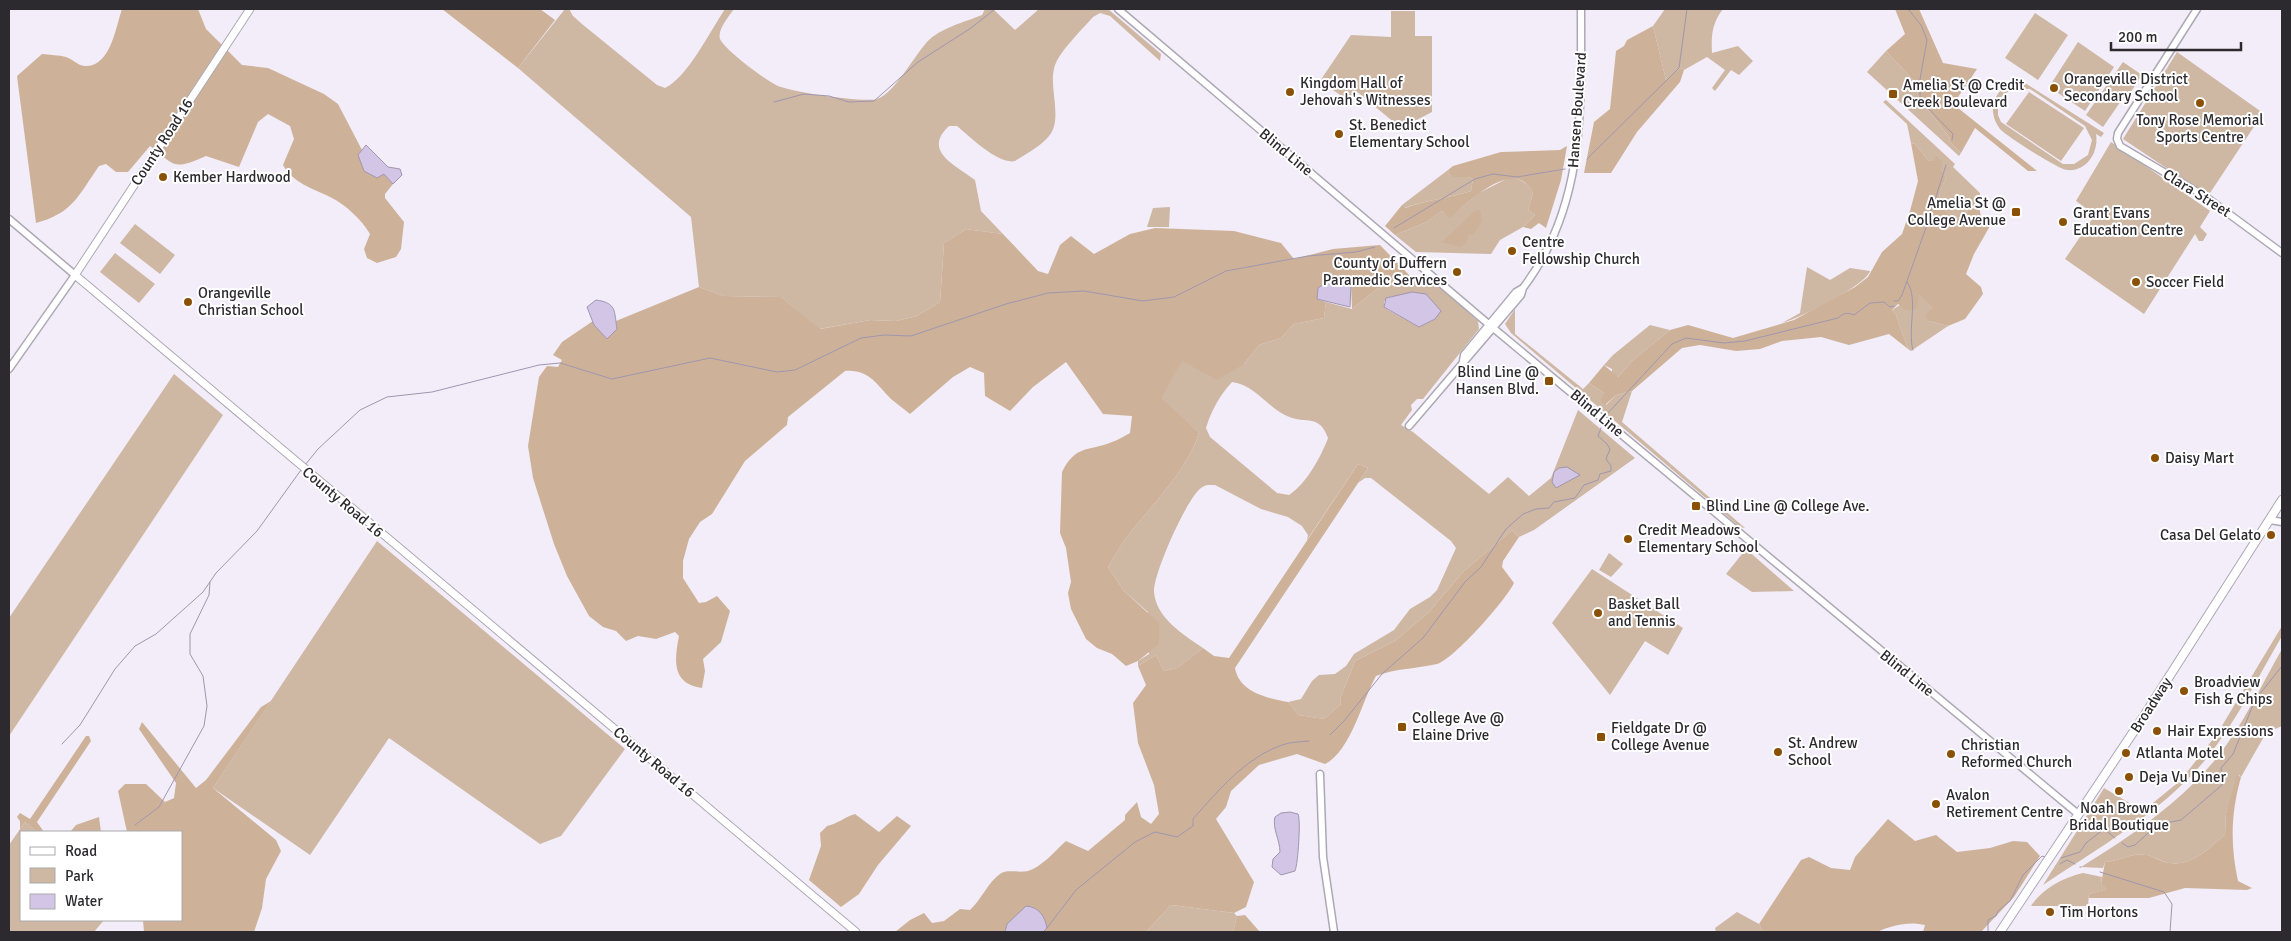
<svg xmlns="http://www.w3.org/2000/svg" width="2291" height="941" font-family="Signika,sans-serif">
<style>
.green{fill:#ceb7a3;fill-rule:evenodd}
.forest{fill:#cdb299}
.water{fill:#d2c5e5;stroke:#a096ae}
.lines{fill:none;stroke-linecap:round;stroke-linejoin:round}
.stream{stroke:#a096ae;stroke-width:1}
.tertiary-casing{stroke:#ada9b4;stroke-width:9}
.secondary-casing{stroke:#ada9b4;stroke-width:9}
.primary-casing{stroke:#ada9b4;stroke-width:10}
.tertiary{stroke:#fff;stroke-width:6}
.secondary{stroke:#fff;stroke-width:7}
.primary{stroke:#fff;stroke-width:8}
.poi-dot{fill:#8a5106;stroke:#fff;stroke-width:2}
.labels{text-anchor:middle;stroke-width:4;stroke-linejoin:round;paint-order:stroke}
.poi-label{font-size:15px;fill:#2c2a2e;stroke:#fff;text-anchor:start}
.street-label{font-size:15px;fill:#2c2a2e;stroke:#fff}
</style>
<rect width="100%" height="100%" fill="#f2edf9"/>
<path class="green" d="M565 9H569L573 16 582 24 657 85 665 88C687 78 711 30 725 9H734C729 16 717 30 720 39 725 50 764 79 776 85 788 92 865 103 877 99 895 93 914 56 927 42 940 28 965 22 982 15L985 9H993L1015 30 1039 9H1108L1161 54 1160 61 1110 16 1100 13 1093 17C1082 30 1057 53 1054 69 1049 88 1063 120 1049 136 1041 146 1026 154 1015 161 999 165 970 137 957 126H949C922 151 955 165 975 180L981 211 1003 234 966 229 944 243 940 302 917 316 896 321 870 320 819 329 781 297 724 296 699 287 691 217 518 68Z
M1665 9H1723C1712 23 1711 36 1712 53L1738 46 1753 61 1739 75 1731 70 1715 91 1712 88 1725 70 1707 57 1684 70 1680 68 1666 80 1653 26Z
M1391 11H1415V36H1432V112L1401 128 1356 91 1349 101 1320 81 1351 35 1391 37Z
M2035 13 2068 35 2038 80 2005 58Z
M2078 42 2114 67 2085 111 2049 87Z
M1886 51 1914 81 1919 98 1950 138 1949 141 1961 153 1959 156 1867 72Z
M2177 52 2263 113 2208 196 2123 139Z
M2123 62 2142 75 2126 99 2123 98 2103 127 2086 115Z
M2025 83 2104 133 2101 137 2096 134C2099 152 2087 172 2067 170 2058 169 2008 137 2001 130 1993 121 1990 107 1996 97 2002 85 2013 83 2025 83ZM2013 88 2030 89 2085 126 2092 140 2088 155 2074 164H2063L2001 122 1998 115V103L2001 97Z
M2029 92 2084 128 2061 161 2006 124Z
M1886 100 1955 164 1953 167 1980 193V203L1976 198 1969 206 1966 216 1954 219 1939 206 1940 191 1946 178 1934 161H1929L1915 144 1911 143 1907 124 1883 102Z
M2111 142 2210 211 2200 227 2207 234 2203 241H2199L2195 234 2144 314 2065 259 2095 215 2076 201Z
M1448 170 1451 177H1468L1473 179 1471 191C1449 198 1426 200 1404 208L1402 205Z
M1510 177C1521 179 1529 183 1533 194L1528 210 1535 215 1523 227 1500 240 1491 254 1416 252 1395 235 1427 222 1442 211 1450 217 1479 193Z
M1170 207 1169 227H1147L1153 208Z
M135 224 175 255 160 274 120 243Z
M115 253 155 284 139 303 100 272Z
M1807 267 1830 280 1850 268 1870 271C1865 286 1798 319 1782 323L1800 313Z
M1411 277C1438 276 1459 305 1478 321L1479 329 1423 399H1417L1411 405 1412 410 1401 425 1413 432 1489 494 1508 477 1529 496 1551 478 1578 410 1635 458 1534 530 1519 537 1512 530 1463 572 1429 612 1395 641 1355 661 1340 699 1341 704 1324 719 1299 715 1288 702 1301 699 1312 681 1319 675 1335 674 1346 666 1354 654 1394 630 1410 609 1430 597 1437 590 1456 548 1451 541 1371 478H1365L1358 483 1368 468 1358 464 1307 540 1308 535 1302 526 1288 517 1261 509 1215 485C1209 485 1206 484 1201 488 1187 498 1153 574 1154 592 1156 618 1184 635 1203 648L1177 668 1164 671 1156 655 1138 666V661L1149 654 1148 612 1124 591 1108 567C1115 556 1121 544 1129 534 1151 507 1191 465 1199 432L1160 398 1182 360 1244 364 1259 345 1281 338 1294 324 1324 318 1326 302 1352 309 1377 289ZM1384 301 1435 319 1419 327 1388 310 1384 307ZM1232 382C1255 385 1267 407 1287 416 1307 425 1319 413 1328 438 1321 457 1306 484 1289 495L1277 493 1210 437 1206 428C1211 411 1220 395 1232 382Z
M1919 293 1932 308 1929 321 1948 326 1911 351 1908 349 1896 315 1892 310Z
M1515 309V334L1583 389 1589 383 1604 393 1606 405 1616 395 1632 391 1622 422 1745 528 1740 527 1511 333 1505 324Z
M1650 325 1670 330 1632 361 1618 377 1612 373V369L1604 365 1613 355Z
M174 374 223 415 9 736V618Z
M377 541 625 749 561 836 540 844 389 738 310 855 213 788Z
M1746 549 1794 591 1752 592 1726 574Z
M1609 553 1623 564 1611 577 1599 570Z
M1592 569 1683 628 1668 655 1645 641 1610 695 1552 623Z
M2282 626V636C2258 677 2236 722 2206 759 2162 812 2100 847 2043 885L2104 788 2143 811 2180 781 2217 734Z
M2282 649V726L2266 733 2241 777 2239 775 2226 813 2225 834C2209 849 2189 869 2165 862 2159 860 2153 856 2147 855 2131 852 2120 861 2105 862L2103 868 2081 867C2131 836 2177 805 2215 760 2242 727 2261 686 2282 649Z
M25 822 37 832H21V920H104L94 932H9V845Z
M2083 873 2102 877 2101 884 2108 889 2089 894 2088 906H2031C2042 889 2062 878 2083 873Z
M1171 905 1234 913 1237 916 1233 932H1146Z
M1737 912 1759 924 1763 932H1716L1715 928Z"/>
<path class="forest" d="M122 9H198L206 29 242 65 268 68 324 94 338 104 362 150 358 155 384 174 393 184 385 194V198L404 222 401 249 396 257 377 263 367 258 364 249 370 234C362 220 345 204 330 197 312 188 293 183 283 165L294 139 290 126 268 114 258 122 239 167 206 156C174 170 176 167 150 146L128 172H116L106 164 99 166C78 196 73 213 36 223L17 76 42 54C50 55 59 55 66 57 73 59 79 67 87 66 111 65 116 26 122 9Z
M442 9H540L555 20 518 68Z
M1895 9H1919L1943 63 1977 69 1952 106 1958 108 2037 171H2028L1975 128 1961 153 1949 141 1950 138 1919 98 1914 81 1886 51 1905 34Z
M1653 26 1666 80 1680 68 1684 70 1680 82 1637 132 1611 173H1584L1594 122 1610 109 1616 51 1624 46 1627 40Z
M1911 143 1915 144 1929 161H1934L1936 156 1943 162 1941 170 1946 178 1940 191 1939 206 1955 219 1966 216 1969 206 1967 200 1971 196 1980 203C1979 215 1981 219 1990 226L1974 254 1966 274 1981 287 1983 294 1965 319 1948 326 1929 321 1925 315 1932 308 1919 294 1917 308 1908 311 1898 304 1892 310 1896 315 1908 349 1889 334 1849 345 1821 337 1782 341 1760 349 1736 351 1700 345 1682 348 1632 391 1616 395 1605 405 1601 401 1604 393 1589 383 1604 365 1618 377 1632 361 1670 330 1688 325 1733 338 1794 320 1855 287 1868 277 1882 252 1902 234 1910 211 1918 181Z
M1567 146 1561 180 1546 228 1539 223 1531 229 1523 227 1535 215 1528 210 1533 194C1517 154 1468 202 1450 218L1442 211 1427 222 1395 235 1385 226 1402 205 1405 208C1426 200 1449 198 1471 191L1473 179 1468 177H1451L1448 170 1453 166 1501 152 1560 150Z
M1480 210 1482 221 1473 235 1469 234 1466 243 1460 247 1442 242 1475 211Z
M1155 228 1234 231 1281 243 1294 259 1333 249 1380 245 1411 277 1377 289 1352 309 1351 283H1341L1317 299 1326 302 1324 318 1294 324 1281 338 1259 345 1244 364 1217 380 1182 361 1161 398 1199 432C1191 465 1151 507 1129 534 1121 544 1115 556 1108 567L1124 591 1159 623V644L1138 661 1126 666 1112 654 1097 648 1086 639 1071 609 1068 593 1071 582 1066 548 1060 533 1062 472C1076 444 1088 452 1112 442 1118 440 1124 436 1130 433L1132 416 1103 414 1066 362 1033 387 1010 411 985 396 984 373 970 367 953 377 910 414C904 409 897 404 891 399 876 384 869 369 845 371L788 417 787 425 745 461 712 514 700 522 689 539 683 561V578L699 603 706 602 717 596 730 611 721 642 703 659 705 671 702 688C672 684 674 661 679 636L675 632 656 639 638 636 626 641 616 631 603 627 589 616 567 576 554 544 533 478 528 446 539 377 547 366 558 367 562 360 553 355 562 342 593 321 594 325 617 329 616 321 699 287 724 296 781 297 820 329 870 320 896 321 917 316 940 302 944 243 966 229 1003 234 1038 271 1048 274 1060 245 1071 236 1094 254 1130 234Z
M1358 464 1368 468 1235 668C1239 692 1267 698 1288 702L1299 715 1324 719 1341 704 1340 699 1355 661 1395 641 1429 612 1463 572 1512 530 1519 537 1503 561 1502 567 1514 583C1506 600 1454 659 1437 664 1416 669 1396 668 1376 676 1362 701 1351 751 1325 764L1297 754 1259 765 1231 791 1226 807 1216 819 1254 882 1246 907 1234 913 1171 905 1146 932H1043L1047 928 1007 924 1005 932H895L910 920 924 913 932 923 944 921 960 909 970 910C981 900 989 881 1000 874 1008 868 1022 875 1033 869 1045 863 1056 850 1066 841L1088 851 1125 820V815L1137 802 1141 817 1151 824 1159 814 1154 785 1138 743 1133 703 1146 685 1138 666 1156 655 1164 671 1177 668 1203 648 1214 656 1229 658Z
M271 701 213 788 276 840 281 851 266 879 262 908 254 932H144L143 920H181V832H127L118 791 125 784H146L165 802 174 798 176 783 139 729 142 722 196 788 206 780 261 707Z
M86 736H89L91 741 37 822 44 832H37L25 822 20 829V821L17 817 20 813 30 819Z
M2237 775 2241 777C2231 813 2230 844 2238 881L2252 888 2247 890 2185 888 2149 898H2089V894L2107 889 2101 884 2105 862C2120 861 2131 852 2147 855 2153 856 2158 860 2165 862 2189 869 2209 849 2225 834L2226 813Z
M855 814 879 832 897 816 911 826 878 865 859 894 841 907 809 880 821 846 820 833 827 826C837 824 845 817 855 814Z
M99 817 101 832H70L76 825Z
M1888 819 1915 841 1936 835 1957 852 1990 848 2013 841 2027 842 2040 856 2014 897 1981 932H1923L1925 925C1909 921 1892 925 1877 932H1763L1759 924 1801 860 1809 857 1831 868 1850 870 1855 857Z
M1245 915 1260 932H1233L1237 916Z"/>
<path class="water" d="M366 145 388 167 400 169 402 175 393 184 384 174 377 178 364 171 358 155Z
M1347 279 1351 283 1350 307 1317 299 1318 288 1330 280 1341 283Z
M1412 292 1426 294 1441 311 1435 319 1419 327 1384 307 1386 298Z
M596 300C617 303 614 311 617 329L607 339 594 325 587 307Z
M1567 467 1580 475 1556 488 1552 482 1554 472 1559 468Z
M1290 812 1298 814C1301 819 1298 864 1295 871L1281 875 1272 867 1273 859 1280 852C1280 840 1272 828 1275 817L1281 813Z
M1026 906C1039 907 1045 916 1047 928L1043 932H1005L1007 924Z"/>
<g class="lines">
<path class="stream" d="M1908 9 1921 25 1927 40 1920 79V100L1953 134 1952 140
M774 102 804 94 829 96 849 102 874 101 918 62 971 28 995 9
M1587 159 1679 68 1687 9
M1394 228 1475 179 1493 174 1517 177 1565 169
M1907 282C1919 298 1907 330 1913 350
M1894 301H1898L1902 295 1928 222 1946 165
M1608 413 1672 344 1686 338 1724 343 1745 341 1838 318C1844 313 1847 312 1854 315L1870 303 1884 302 1890 307 1894 306
M305 465 318 449 360 410 387 397 432 392 539 365 560 363 612 379 710 358 777 372 795 370 861 338 884 335 911 336 1006 304 1048 293 1084 291 1143 301 1174 297 1226 271 1308 256 1356 252 1375 247
M1330 735 1344 721 1382 674 1423 638 1465 582 1481 567 1506 529 1523 514 1536 509 1549 508 1554 502 1575 498 1584 485 1598 480 1600 474 1611 471V466L1606 459 1610 449 1607 444 1598 436 1601 428
M62 744 80 725 115 669 135 646 156 634 203 592 216 573 257 531 301 470
M135 825 159 807 204 726 207 706 203 676 190 654V634L209 595 210 582
M2122 843 2128 847 2135 845 2147 834 2165 823 2181 820 2222 785 2221 768 2233 754 2255 700 2282 666
M2061 858 2080 852 2086 843 2104 829 2115 838
M2060 864 2067 860 2075 864
M2080 867H2081
M2100 872 2164 892 2172 904 2170 932
M1047 928 1076 890 1135 842 1155 832 1177 837 1193 826V819C1218 791 1245 758 1282 745 1290 742 1300 742 1309 741
M1988 932V920L1996 916 1998 911 2010 901 2023 875 2042 856 2045 857"/>
<defs>
<path id="tertiary" d="M1118 9 1492 327 2078 814
M2197 9 2118 133 2117 139 2120 146 2206 197 2282 253
M9 219 75 275 9 369
M1463 361 1464 355 1516 292 1523 288
M1409 426 1521 295 1523 288C1586 205 1581 108 1581 9
M2270 520 2282 522
M1320 774 1323 857 1334 932"/>
<path id="secondary" d="M250 9 75 275 856 932"/>
<path id="primary" d="M2000 932 2144 716 2282 500"/>
</defs>
<use href="#tertiary" class="tertiary-casing"/>
<use href="#secondary" class="secondary-casing"/>
<use href="#primary" class="primary-casing"/>
<use href="#tertiary" class="tertiary"/>
<use href="#secondary" class="secondary"/>
<use href="#primary" class="primary"/>
</g>
<g class="poi-dot">
<circle cx="2054" cy="88" r="5"/>
<circle cx="1290" cy="92" r="5"/>
<rect x="1888" y="89" width="10" height="10" rx="2.5"/>
<circle cx="2200" cy="103" r="5"/>
<circle cx="1339" cy="134" r="5"/>
<circle cx="163" cy="177" r="5"/>
<rect x="2011" y="207" width="10" height="10" rx="2.5"/>
<circle cx="2063" cy="222" r="5"/>
<circle cx="1512" cy="251" r="5"/>
<circle cx="1457" cy="272" r="5"/>
<circle cx="2136" cy="282" r="5"/>
<circle cx="188" cy="302" r="5"/>
<rect x="1544" y="376" width="10" height="10" rx="2.5"/>
<circle cx="2155" cy="458" r="5"/>
<rect x="1691" y="501" width="10" height="10" rx="2.5"/>
<circle cx="2271" cy="535" r="5"/>
<circle cx="1628" cy="539" r="5"/>
<circle cx="1598" cy="613" r="5"/>
<circle cx="2184" cy="691" r="5"/>
<rect x="1397" y="722" width="10" height="10" rx="2.5"/>
<circle cx="2157" cy="731" r="5"/>
<rect x="1596" y="732" width="10" height="10" rx="2.5"/>
<circle cx="1778" cy="752" r="5"/>
<circle cx="2126" cy="753" r="5"/>
<circle cx="1951" cy="754" r="5"/>
<circle cx="2129" cy="777" r="5"/>
<circle cx="2119" cy="791" r="5"/>
<circle cx="1936" cy="804" r="5"/>
<circle cx="2050" cy="912" r="5"/>
</g>
<g class="labels">
<g class="poi-label">
<text x="2064" y="84">Orangeville District<tspan x="2064" dy="17">Secondary School</tspan></text>
<text x="1300" y="88">Kingdom Hall of<tspan x="1300" dy="17">Jehovah's Witnesses</tspan></text>
<text x="1903" y="90">Amelia St @ Credit<tspan x="1903" dy="17">Creek Boulevard</tspan></text>
<text x="2200" y="125" text-anchor="middle">Tony Rose Memorial<tspan x="2200" dy="17">Sports Centre</tspan></text>
<text x="1349" y="130">St. Benedict<tspan x="1349" dy="17">Elementary School</tspan></text>
<text x="173" y="182">Kember Hardwood</text>
<text x="2006" y="208" text-anchor="end">Amelia St @<tspan x="2006" dy="17">College Avenue</tspan></text>
<text x="2073" y="218">Grant Evans<tspan x="2073" dy="17">Education Centre</tspan></text>
<text x="1522" y="247">Centre<tspan x="1522" dy="17">Fellowship Church</tspan></text>
<text x="1447" y="268" text-anchor="end">County of Duffern<tspan x="1447" dy="17">Paramedic Services</tspan></text>
<text x="2146" y="287">Soccer Field</text>
<text x="198" y="298">Orangeville<tspan x="198" dy="17">Christian School</tspan></text>
<text x="1539" y="377" text-anchor="end">Blind Line @<tspan x="1539" dy="17">Hansen Blvd.</tspan></text>
<text x="2165" y="463">Daisy Mart</text>
<text x="1706" y="511">Blind Line @ College Ave.</text>
<text x="1638" y="535">Credit Meadows<tspan x="1638" dy="17">Elementary School</tspan></text>
<text x="2261" y="540" text-anchor="end">Casa Del Gelato</text>
<text x="1608" y="609">Basket Ball<tspan x="1608" dy="17">and Tennis</tspan></text>
<text x="2194" y="687">Broadview<tspan x="2194" dy="17">Fish &amp; Chips</tspan></text>
<text x="1412" y="723">College Ave @<tspan x="1412" dy="17">Elaine Drive</tspan></text>
<text x="1611" y="733">Fieldgate Dr @<tspan x="1611" dy="17">College Avenue</tspan></text>
<text x="2167" y="736">Hair Expressions</text>
<text x="1788" y="748">St. Andrew<tspan x="1788" dy="17">School</tspan></text>
<text x="1961" y="750">Christian<tspan x="1961" dy="17">Reformed Church</tspan></text>
<text x="2136" y="758">Atlanta Motel</text>
<text x="2139" y="782">Deja Vu Diner</text>
<text x="1946" y="800">Avalon<tspan x="1946" dy="17">Retirement Centre</tspan></text>
<text x="2119" y="813" text-anchor="middle">Noah Brown<tspan x="2119" dy="17">Bridal Boutique</tspan></text>
<text x="2060" y="917">Tim Hortons</text>
</g>
<g class="street-label">
<text transform="translate(1577 110) rotate(-86)" y="5">Hansen Boulevard</text>
<text transform="translate(162 142) rotate(-57)" y="5">County Road 16</text>
<text transform="translate(1286 152) rotate(40)" y="5">Blind Line</text>
<text transform="translate(2197 193) rotate(32)" y="5">Clara Street</text>
<text transform="translate(1597 413) rotate(40)" y="5">Blind Line</text>
<text transform="translate(343 502) rotate(40)" y="5">County Road 16</text>
<text transform="translate(1907 673) rotate(39)" y="5">Blind Line</text>
<text transform="translate(2151 705) rotate(-57)" y="5">Broadway</text>
<text transform="translate(654 762) rotate(40)" y="5">County Road 16</text>
</g>
</g>
<rect width="2291" height="941" fill="none" stroke="#2c2a2e" stroke-width="20"/>
<rect x="20" y="831" width="162" height="90" fill="#ffffff" stroke="#abaaab"/>
<rect x="30" y="847" width="25" height="8" fill="#ffffff" stroke="#abaaab"/>
<text x="65" y="856" font-size="15" fill="#2c2a2e">Road</text>
<rect x="30" y="868" width="25" height="15" fill="#ceb7a3" stroke="#abaaab"/>
<text x="65" y="881" font-size="15" fill="#2c2a2e">Park</text>
<rect x="30" y="894" width="25" height="15" fill="#d2c5e5" stroke="#abaaab"/>
<text x="65" y="906" font-size="15" fill="#2c2a2e">Water</text>
<path d="M2111 42v8h130v-8" fill="none" stroke="#2c2a2e" stroke-width="2.5"/>
<text x="2118" y="42" font-size="15" fill="#2c2a2e" stroke="#ffffff" stroke-width="4" paint-order="stroke">200 m</text>
</svg>
